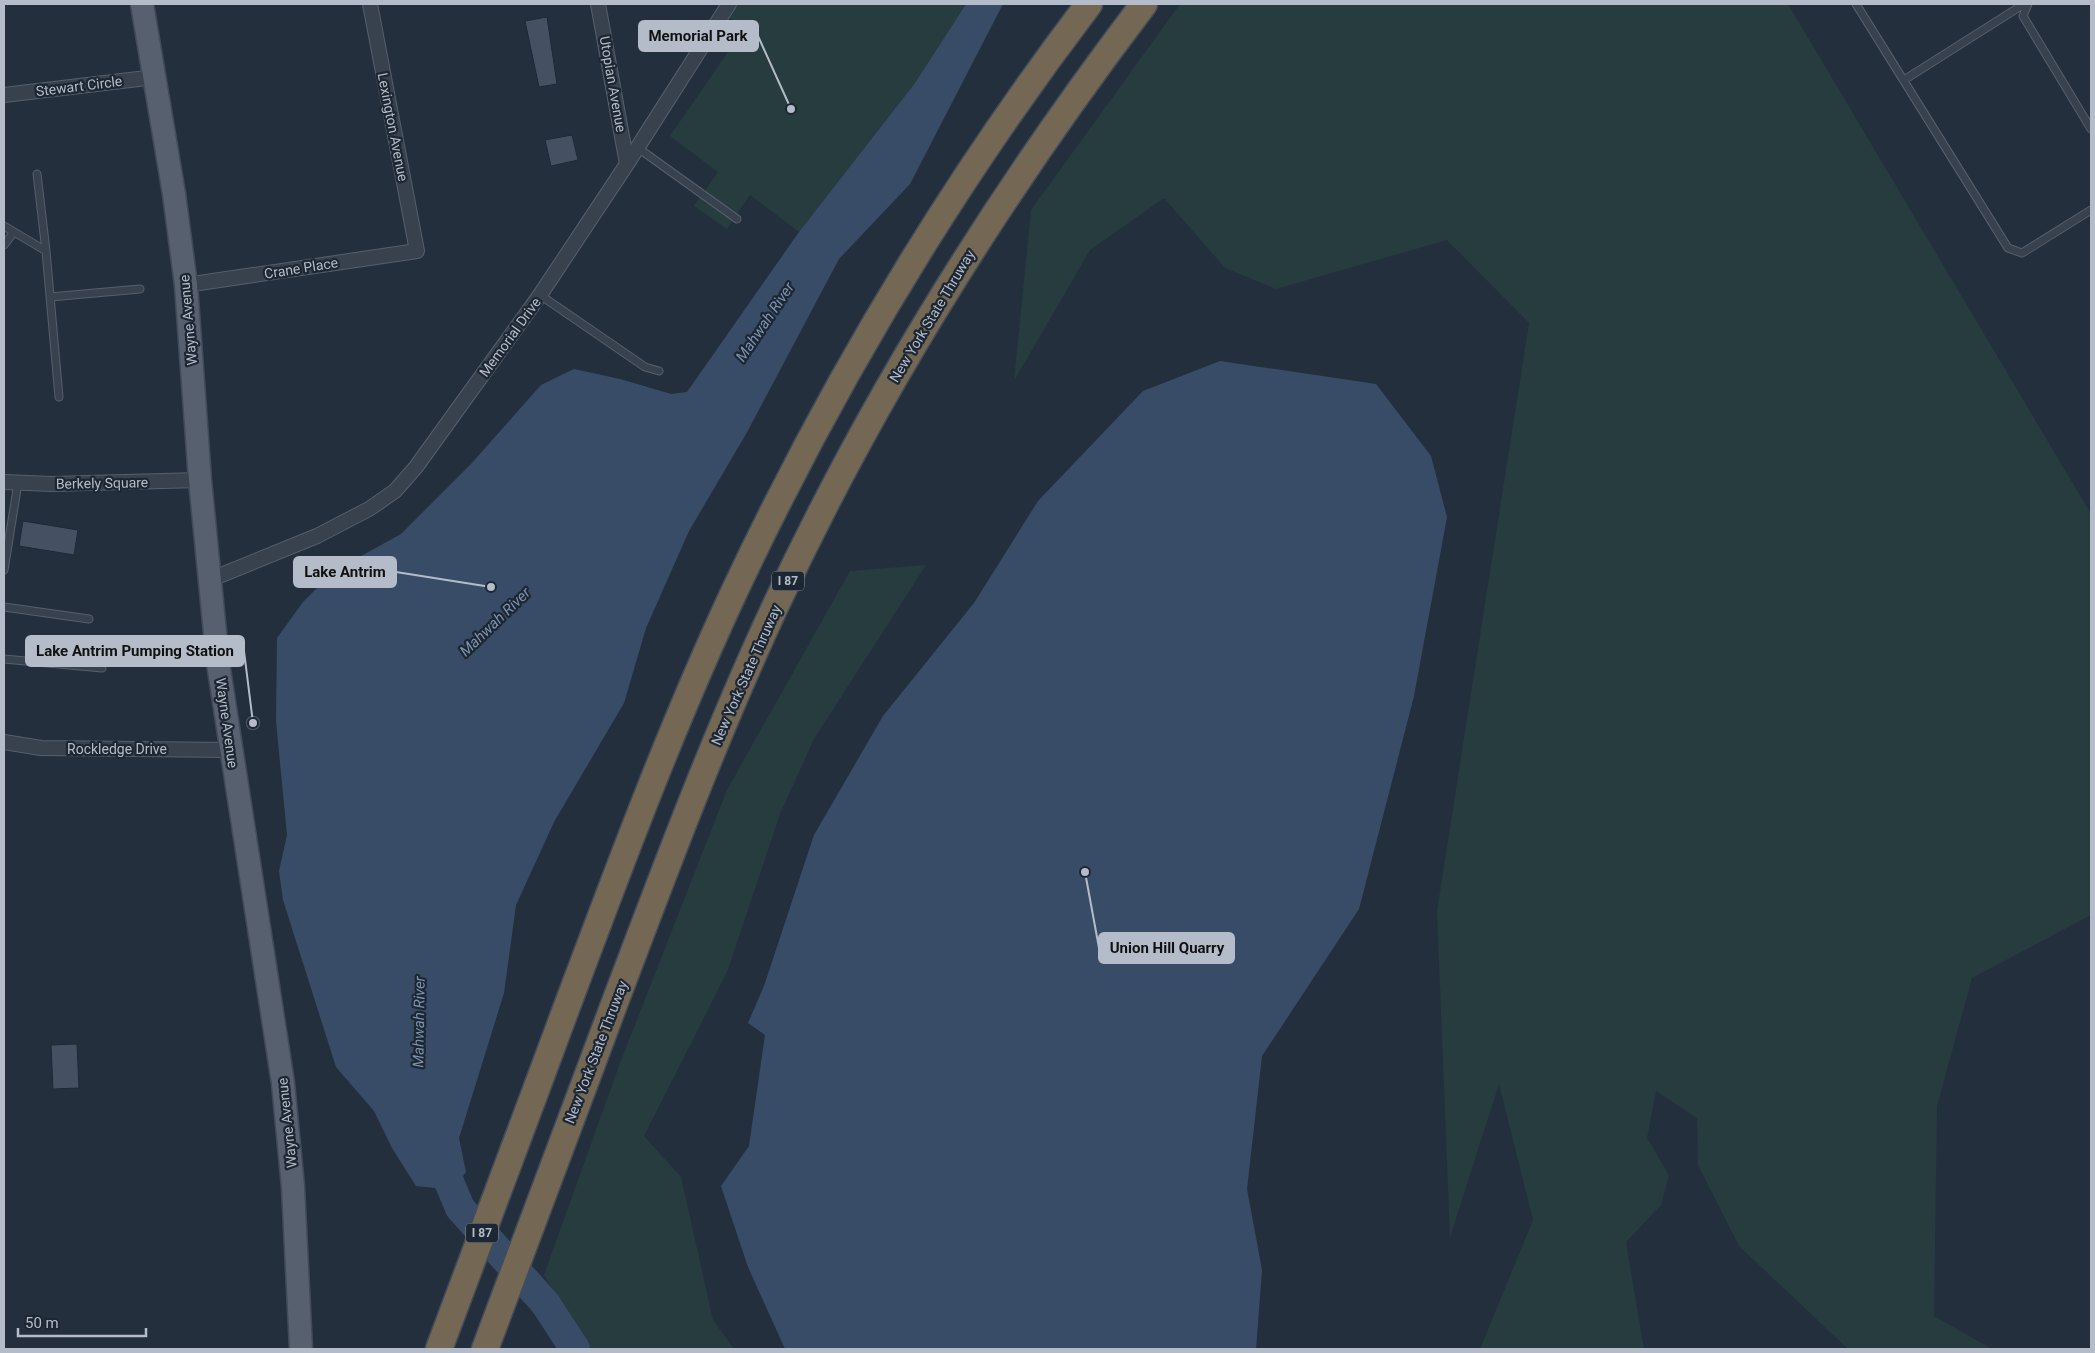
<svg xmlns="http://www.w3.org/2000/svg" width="2095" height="1353" font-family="Roboto,sans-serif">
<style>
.green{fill:#263c3f}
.water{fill:#394c67}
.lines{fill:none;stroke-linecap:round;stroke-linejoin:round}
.river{stroke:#394c67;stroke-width:30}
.building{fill:#455162;stroke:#1f2835}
.service-casing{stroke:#565f6c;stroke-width:9}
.minor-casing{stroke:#565f6c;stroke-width:16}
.primary-casing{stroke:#414a57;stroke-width:25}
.motorway-casing{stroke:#434c59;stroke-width:29}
.service{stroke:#38414e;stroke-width:7}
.minor{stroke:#38414e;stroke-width:14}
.primary{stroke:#56606e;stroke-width:22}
.motorway{stroke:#746855;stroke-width:26}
.labels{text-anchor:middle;stroke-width:4.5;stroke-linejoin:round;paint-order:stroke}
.shield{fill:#1d2633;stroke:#878f9c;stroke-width:1}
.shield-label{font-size:12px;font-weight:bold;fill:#b4bcc9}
.street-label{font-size:14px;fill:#b4bcc9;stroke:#1d2633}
.water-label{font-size:15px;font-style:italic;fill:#7c92b1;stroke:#1d2633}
.leader{fill:none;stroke:#b4bcc9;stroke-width:2}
.callout-dot{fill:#b4bcc9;stroke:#1d2633;stroke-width:2}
.callout{fill:#b4bcc9;stroke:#b4bcc9;stroke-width:2}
.callout-label{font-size:15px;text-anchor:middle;font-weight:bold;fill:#111}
</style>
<rect width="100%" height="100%" fill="#242f3e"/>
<path class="green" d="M729 4H966L915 83 799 232 750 195 727 229 694 206 718 172 670 136 743 30 724 12Z
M1180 4H1788L2091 514V915L1972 978 1937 1106 1934 1316 1992 1349H1848L1739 1246 1698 1165 1697 1118 1656 1091 1647 1138 1669 1175 1661 1205 1626 1242 1644 1349H1480L1533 1220 1499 1084 1450 1237 1437 911 1529 323 1447 240 1276 289 1225 268 1164 198 1090 250 1014 381 1031 210Z
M926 565 814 739 780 814 727 972 644 1136 681 1177 713 1320 734 1349H589L544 1275 620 1063 727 790 850 571Z"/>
<path class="water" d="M966 4H1003L910 184 839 259 746 434 689 531 646 628 624 703 554 822 516 905 504 993 459 1138 466 1172 453 1190 416 1186 392 1148 374 1111 336 1067 283 900 279 871 287 835 276 721 277 638 303 602 334 571 401 534 471 464 541 385 574 369 620 379 671 394 687 392 799 232 915 83Z
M1220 361 1376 384 1431 456 1447 517 1414 696 1359 909 1262 1056 1247 1189 1262 1270 1256 1349H785L748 1267 721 1186 749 1146 765 1035 748 1023 764 986 814 835 883 716 974 603 1038 501 1143 391Z"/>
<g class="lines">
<path class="river" d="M437 1153 460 1208 545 1303 575 1349"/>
</g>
<path class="building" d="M547 17 557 84 539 87 525 21Z
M572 135 578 160 551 166 545 140Z
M23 521 78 530 74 555 19 546Z
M245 723a8 8 0 1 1 16 0a8 8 0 1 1-16 0Z
M77 1044 79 1088 53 1089 51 1045Z"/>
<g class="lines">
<defs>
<path id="service" d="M1856 4 2008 248 2022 253 2091 210
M2028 4 2023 16 2091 129
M1904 80 2024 4
M638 148 737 219
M37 174 46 251
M4 226 46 251 59 397
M4 245 14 232
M540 295 645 367 659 371
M50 297 140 289
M4 570 18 483
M4 607 89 619
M4 659 102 668"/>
<path id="minor" d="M598 4 627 164
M4 95 155 77
M186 285 417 251 370 4
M4 482 52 484 200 480
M209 580 317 536 369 509 395 491 416 467 540 295 627 164 729 4
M4 742 41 748 231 750"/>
<path id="primary" d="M142 4 174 194 186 285 200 480 218 663 283 1083 293 1187 301 1349"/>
<path id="motorway" d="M439 1349C480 1239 522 1128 563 1017 617 873 670 729 735 590 832 384 951 185 1089 4
M485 1349C528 1234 572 1118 615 1002 665 870 714 738 774 609 874 394 1001 192 1144 4"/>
</defs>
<use href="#service" class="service-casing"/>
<use href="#minor" class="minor-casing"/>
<use href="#primary" class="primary-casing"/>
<use href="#motorway" class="motorway-casing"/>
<use href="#service" class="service"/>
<use href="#minor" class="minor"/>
<use href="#primary" class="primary"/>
<use href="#motorway" class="motorway"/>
</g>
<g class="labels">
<g class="shield">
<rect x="772" y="571.5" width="32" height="19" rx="4"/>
<rect x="466" y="1223.5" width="32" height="19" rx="4"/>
</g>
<g class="shield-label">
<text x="788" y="585">I 87</text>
<text x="482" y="1237">I 87</text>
</g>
<g class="street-label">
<text transform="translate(613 84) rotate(80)" y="5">Utopian Avenue</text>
<text transform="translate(79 86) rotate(-7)" y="5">Stewart Circle</text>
<text transform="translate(393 127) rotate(79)" y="5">Lexington Avenue</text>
<text transform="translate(301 268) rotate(-9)" y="5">Crane Place</text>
<text transform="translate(932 316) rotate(-59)" y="5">New York State Thruway</text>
<text transform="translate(188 320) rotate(-95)" y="5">Wayne Avenue</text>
<text transform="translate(510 337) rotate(-54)" y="5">Memorial Drive</text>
<text transform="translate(102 483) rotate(-1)" y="5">Berkely Square</text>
<text transform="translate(746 675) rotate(-66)" y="5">New York State Thruway</text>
<text transform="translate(227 723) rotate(82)" y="5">Wayne Avenue</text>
<text x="117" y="754">Rockledge Drive</text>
<text transform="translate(596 1052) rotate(-69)" y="5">New York State Thruway</text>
<text transform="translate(287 1123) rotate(-96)" y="5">Wayne Avenue</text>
</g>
<g class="water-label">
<text transform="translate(765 322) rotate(-56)" y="5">Mahwah River</text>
<text transform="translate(495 622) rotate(-44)" y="5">Mahwah River</text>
<text transform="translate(419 1022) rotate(-89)" y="5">Mahwah River</text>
</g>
</g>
<path class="leader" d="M791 109L758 36M491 587L396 572M253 723L244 651M1085 872L1099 948"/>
<g class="callout-dot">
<circle cx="791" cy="109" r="5"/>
<circle cx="491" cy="587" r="5"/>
<circle cx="253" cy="723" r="5"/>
<circle cx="1085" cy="872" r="5"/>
</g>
<g class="callout">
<rect x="639" y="21" width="119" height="30" rx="5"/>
<rect x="294" y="557" width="102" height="30" rx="5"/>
<rect x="26" y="636" width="218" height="30" rx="5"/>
<rect x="1099" y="933" width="135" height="30" rx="5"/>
</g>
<g class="callout-label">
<text x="698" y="41">Memorial Park</text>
<text x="345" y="577">Lake Antrim</text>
<text x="135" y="656">Lake Antrim Pumping Station</text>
<text x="1167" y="953">Union Hill Quarry</text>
</g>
<rect width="2095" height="1353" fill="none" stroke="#b4bcc9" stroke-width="10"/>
<path d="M18 1328v8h128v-8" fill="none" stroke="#b4bcc9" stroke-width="2.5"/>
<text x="25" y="1328" font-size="15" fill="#b4bcc9" stroke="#1d2633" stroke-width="4" paint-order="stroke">50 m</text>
</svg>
